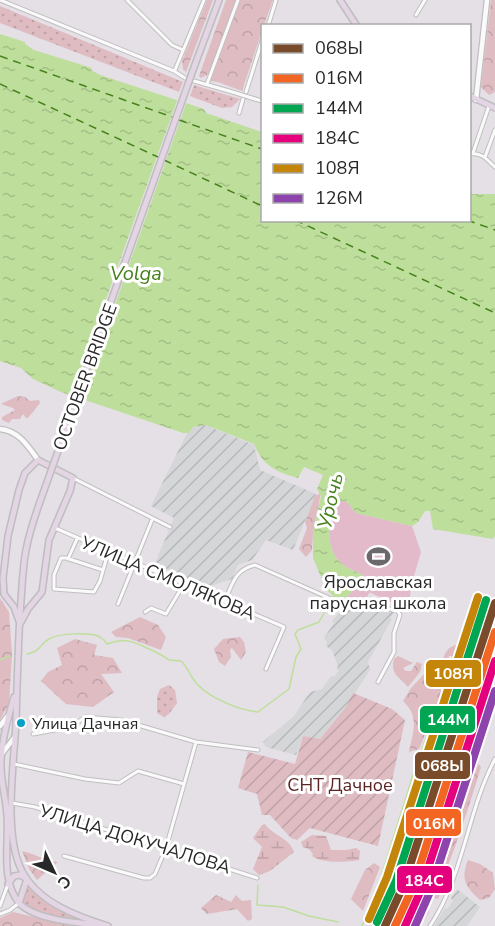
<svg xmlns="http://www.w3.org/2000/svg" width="495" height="926" font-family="'Nunito Sans',sans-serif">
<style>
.industrial{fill:url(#industrial-furrows)}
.grass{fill:url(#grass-dots)}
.forest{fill:url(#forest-crowns)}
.wetland{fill:url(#wetland-marsh)}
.garden{fill:url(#garden-furrows)}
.pitch{fill:#e2baca}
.water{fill:url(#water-ripples)}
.pier{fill:#e5dfe6}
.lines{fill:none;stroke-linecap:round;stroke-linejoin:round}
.stream{stroke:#bedf9b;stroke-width:1.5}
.ferry{stroke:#47811c;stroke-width:1.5;stroke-dasharray:8 6;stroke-linecap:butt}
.street-casing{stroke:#c0bfc0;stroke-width:5}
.secondary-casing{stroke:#c0bfc0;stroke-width:7}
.primary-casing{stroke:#bebdbf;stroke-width:8}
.street{stroke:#fbfafb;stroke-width:3}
.secondary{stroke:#fbfafb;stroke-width:4.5}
.primary{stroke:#e3d5e3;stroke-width:5}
.street-bridge-casing{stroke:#c0bfc0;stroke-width:5;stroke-linecap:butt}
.primary-bridge-casing{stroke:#bebdbf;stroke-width:8;stroke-linecap:butt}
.street-bridge{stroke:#fbfafb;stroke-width:3}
.primary-bridge{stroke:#e3d5e3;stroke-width:5}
.rail-1-casing{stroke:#fff;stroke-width:12}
.rail-2-casing{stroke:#fff;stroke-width:12}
.rail-3-casing{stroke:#fff;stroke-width:12}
.rail-4-casing{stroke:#fff;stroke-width:12}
.rail-5-casing{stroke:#fff;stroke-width:12}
.rail-6-casing{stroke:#fff;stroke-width:12}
.rail-1{stroke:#7a4b2a;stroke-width:8}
.rail-2{stroke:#f26522;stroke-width:8}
.rail-3{stroke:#00a651;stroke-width:8}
.rail-4{stroke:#e5007d;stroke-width:8}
.rail-5{stroke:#c3860a;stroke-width:8}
.rail-6{stroke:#8e44ad;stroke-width:8}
.bus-dot{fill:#02a3c6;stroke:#fff;stroke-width:2}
.labels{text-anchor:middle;stroke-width:6;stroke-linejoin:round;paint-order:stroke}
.bus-label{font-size:16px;fill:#282828;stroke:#fff;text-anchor:start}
.street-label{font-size:18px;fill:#282828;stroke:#fff}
.poi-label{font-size:18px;fill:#282828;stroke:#fff}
.park-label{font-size:18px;fill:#5c2422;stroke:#fff}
.water-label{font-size:20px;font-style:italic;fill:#47811c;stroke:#fff}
.line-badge{stroke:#fff;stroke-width:2}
.badge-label{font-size:16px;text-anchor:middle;font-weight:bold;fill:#fff}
</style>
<defs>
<pattern id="industrial-furrows" width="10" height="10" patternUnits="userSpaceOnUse" patternTransform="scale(1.5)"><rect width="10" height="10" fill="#d5d6d7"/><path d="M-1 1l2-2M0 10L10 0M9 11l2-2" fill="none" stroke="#b7b8b9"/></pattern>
<pattern id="grass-dots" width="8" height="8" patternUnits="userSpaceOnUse" patternTransform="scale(1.5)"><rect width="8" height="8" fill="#debcc2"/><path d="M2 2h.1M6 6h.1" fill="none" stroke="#bea2a7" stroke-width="1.8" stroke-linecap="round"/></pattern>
<pattern id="forest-crowns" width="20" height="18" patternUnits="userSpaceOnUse" patternTransform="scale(1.5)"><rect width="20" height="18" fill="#debcc2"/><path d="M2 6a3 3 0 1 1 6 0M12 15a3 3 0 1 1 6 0" fill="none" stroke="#bea2a7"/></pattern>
<pattern id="wetland-marsh" width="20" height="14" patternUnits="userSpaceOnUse" patternTransform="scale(1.5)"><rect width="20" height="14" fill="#debcc2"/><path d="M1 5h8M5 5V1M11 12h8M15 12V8" fill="none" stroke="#bea2a7"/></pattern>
<pattern id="garden-furrows" width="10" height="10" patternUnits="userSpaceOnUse" patternTransform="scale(1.5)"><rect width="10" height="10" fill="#debcc2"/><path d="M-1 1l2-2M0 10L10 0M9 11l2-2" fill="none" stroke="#bea2a7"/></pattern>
<pattern id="water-ripples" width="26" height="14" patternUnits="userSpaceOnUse" patternTransform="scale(1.5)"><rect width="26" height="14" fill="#bedf9b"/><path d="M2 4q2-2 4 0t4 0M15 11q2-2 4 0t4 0" fill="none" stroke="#a3bf86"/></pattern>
</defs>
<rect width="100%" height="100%" fill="#e5dfe6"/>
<path class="industrial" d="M205 425 254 445 260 470 316 494 293 550 266 540 252 560 238 565 232 579 211 586 200 582 196 584 155 563 174 518 151 506 185 437 192 427Z
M349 604 394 612 390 618 392 619 368 662 370 670 346 707 320 739 303 736 296 755 266 747 263 742 294 716 310 692 322 689 331 676 334 677 339 670 337 669 338 666 332 650 326 646 327 643 324 638 334 623 332 621 341 611 340 606H348Z
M457 889 480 907 467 926H434L445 908H448L453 901 451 898Z"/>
<path class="grass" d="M0 6 183 82 179 92 0 23Z
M194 85 240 99 232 107 222 108 190 96Z
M169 685 175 690 177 703 169 714 164 717 157 713V697L160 689Z
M27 883 57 910 95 923 40 913 22 901Z"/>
<path class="forest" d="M207 0H213L186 72 183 69 182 61Z
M226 0H236L209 74 201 78 199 76Z
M240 0H273L264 25 262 26V31L242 91 218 82 209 81Z
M491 0H495V92L489 95 481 87Z
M18 396 25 397 30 401 39 400 40 403 28 418H26L23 414 20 419H12L9 423 2 420V417L15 410 13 408 1 404Z
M321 493 313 533 312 550 306 557 299 549 307 528 305 522 315 496Z
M0 598 9 612 12 653 9 704 0 720Z
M140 617 158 625 166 637 161 650 128 638 116 637 111 632Z
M240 637 244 642 246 652 241 660 232 648 230 650 231 657 225 666 219 662 214 649 223 639Z
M75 639 97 645 94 655 113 658 122 673 101 674 114 692 93 707 66 704 41 681 48 672 62 665 57 648Z
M461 644 464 654 453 677 448 678 452 656H449L445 667H441C444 654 447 645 461 644Z
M398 656 413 663 403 668 406 671H411L417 662 422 664 420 672 408 687C399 676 390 675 394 659Z
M431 667 442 682 440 698 419 749 409 752C413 732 420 717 403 701L411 688Z
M475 760 481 767C471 800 461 831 449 863 445 875 444 887 438 899L429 896 421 880 449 822 461 787Z
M22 851C35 854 46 861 58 862L37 880 29 869Z
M468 860 480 864 493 873 495 889 489 898 480 900C466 887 460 880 468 860Z
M374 863 380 867 363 911 351 899 365 870Z
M216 895 231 902 236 895 242 901 251 900 252 919 248 921 237 909 207 914 201 908Z
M417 900H428L429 912 421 926H409L413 919 409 915Z
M13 912 72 926H0V918Z"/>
<path class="wetland" d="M265 824C273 836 289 837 294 852L270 871 259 875 253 869 262 847 253 838 262 825Z
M312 835 326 836 331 850H346L356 848 360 851 359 860C346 862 323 864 312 856L313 854 309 849 303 847 301 842Z"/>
<path class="garden" d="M353 693 392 709 405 720 378 846 310 828 297 840 291 838 270 815H262L257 794 238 788 248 752 295 764 303 736 320 739 346 707Z"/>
<path class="pitch" d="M340 501 347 502 356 513 412 526 421 552 411 586 410 597 398 605 371 593H369L365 602 348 600 347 597 353 590 369 582C363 571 347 571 339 561 326 548 325 513 340 501Z"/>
<path class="water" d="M0 34 25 42V44L34 50 92 68 91 70 100 75 204 109 206 113 262 132V220H470V194H495V536L493 539 433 529 430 511H425L418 522 412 526 356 513 347 502 340 501C325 513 326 548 339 561 347 571 363 571 369 582L353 590 347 597H334L326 589 313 558V533L321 496 317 489 323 475 304 467 298 478C276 472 263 466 254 444L206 425 193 427 189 433H183L61 392 33 379 21 368 0 361Z"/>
<path class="pier" d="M178 98 187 101 81 401 71 397Z"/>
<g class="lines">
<path class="stream" d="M27 654C42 651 38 645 49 639 59 633 91 632 100 637 103 639 105 641 107 644 114 642 120 639 128 641 136 642 163 655 169 660L181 661C188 668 191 677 197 684 211 699 239 710 258 712L289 689 296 657 301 649 295 634 298 630 319 622 334 595
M0 660 10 656
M258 885 257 905 283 907 309 916 338 922
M362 926 376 893 414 772 446 681"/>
<path class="ferry" d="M0 56 175 118
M0 84 160 158
M179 120 262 149
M164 160 262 206
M295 220 495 313
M467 220 495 230"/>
<defs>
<path id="street" d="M0 0 174 71 185 78
M127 0 172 45 183 50
M416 15 425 0
M268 26 276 0
M175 70 204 0
M194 81 229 91
M207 84 238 0
M246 92 262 41
M255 99 262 101
M239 113 243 99
M473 153 489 106
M470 154C482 152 487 160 495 167
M485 157 495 130
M73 478 170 527
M55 528 284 627 266 669
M68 559 77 539
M103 570 66 558H61L54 575V589L94 592 100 581 108 553
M224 602C233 584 234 570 255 565L338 602 397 610 400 615 394 633V652L378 682
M118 604 152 520
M145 612 151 608 166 614 184 584
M33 734 71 727 85 717 121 720 196 742 258 750
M14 764 85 779 119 783 138 771 184 784
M12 803 35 807 73 819 257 878
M64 856 144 878H150L155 874 166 848 196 742
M0 906 8 884
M0 914 10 910 19 903
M430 926C464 875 467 812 495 759"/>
<path id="secondary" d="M476 100 487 0
M0 429C19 431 28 446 38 460
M0 726 7 717
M1 755 14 738"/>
<path id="primary" d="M340 0 357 26
M193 70 219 0
M470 96 495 108
M38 460 73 478 70 491 49 540 42 592 28 609 20 624 14 607 4 594 3 578 8 536 19 490 25 473Z
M46 485C38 507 30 528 26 550 22 571 22 592 20 614 18 650 17 686 16 722 14 764 3 835 22 871 38 902 76 916 108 926
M14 697C8 718 2 739 1 761 0 780 6 797 7 816 9 844 0 882 20 904 37 920 78 923 100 925
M8 884 14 876 20 875 27 879 19 903"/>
</defs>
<use href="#street" class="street-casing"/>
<use href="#secondary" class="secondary-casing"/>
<use href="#primary" class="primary-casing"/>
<use href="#street" class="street"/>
<use href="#secondary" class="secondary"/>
<use href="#primary" class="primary"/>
<defs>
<path id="street-bridge" d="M229 91 255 99"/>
<path id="primary-bridge" d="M46 485 193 70"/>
</defs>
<use href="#street-bridge" class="street-bridge-casing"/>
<use href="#primary-bridge" class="primary-bridge-casing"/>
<use href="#street-bridge" class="street-bridge"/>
<use href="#primary-bridge" class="primary-bridge"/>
<defs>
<path id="rail-1" d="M385 926 404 884 495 603"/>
<path id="rail-2" d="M395 926 413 887 495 632"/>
<path id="rail-3" d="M377 922 396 881 486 600"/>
<path id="rail-4" d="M405 926 421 890 495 661"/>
<path id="rail-5" d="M369 919 387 877 478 597"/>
<path id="rail-6" d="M415 926 430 892 495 691"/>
</defs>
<use href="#rail-1" class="rail-1-casing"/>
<use href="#rail-2" class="rail-2-casing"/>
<use href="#rail-3" class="rail-3-casing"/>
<use href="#rail-4" class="rail-4-casing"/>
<use href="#rail-5" class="rail-5-casing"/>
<use href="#rail-6" class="rail-6-casing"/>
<use href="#rail-1" class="rail-1"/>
<use href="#rail-2" class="rail-2"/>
<use href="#rail-3" class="rail-3"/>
<use href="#rail-4" class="rail-4"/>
<use href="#rail-5" class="rail-5"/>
<use href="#rail-6" class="rail-6"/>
</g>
<defs>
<symbol id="stadium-bare" viewBox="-9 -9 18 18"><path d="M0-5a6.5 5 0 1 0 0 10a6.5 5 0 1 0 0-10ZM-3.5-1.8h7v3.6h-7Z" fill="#6a686a" stroke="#fff" stroke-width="2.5" paint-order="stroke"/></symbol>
</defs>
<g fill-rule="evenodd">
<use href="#stadium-bare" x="362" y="540" width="33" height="33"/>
</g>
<circle class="bus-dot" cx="21" cy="723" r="5"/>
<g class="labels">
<g class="bus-label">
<text x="32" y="729">Улица Дачная</text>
</g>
<g class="street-label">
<text transform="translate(85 377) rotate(-70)" y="6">OCTOBER BRIDGE</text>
<text transform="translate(168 578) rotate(23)" y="6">УЛИЦА СМОЛЯКОВА</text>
<text transform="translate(135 839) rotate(17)" y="6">УЛИЦА ДОКУЧАЛОВА</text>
</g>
<g class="poi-label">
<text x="378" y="588">Ярославская<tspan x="378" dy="21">парусная школа</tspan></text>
</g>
<g class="park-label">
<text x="340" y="791">СНТ Дачное</text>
</g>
<g class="water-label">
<text x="136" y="280">Volga</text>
<text transform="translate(330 501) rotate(-77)" y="7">Урочь</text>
</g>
</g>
<g class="line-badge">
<rect x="425" y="659" width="57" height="29" rx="6" fill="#c3860a"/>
<rect x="419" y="705" width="57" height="29" rx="6" fill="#00a651"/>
<rect x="414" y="751" width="57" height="29" rx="6" fill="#7a4b2a"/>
<rect x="405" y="808" width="57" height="29" rx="6" fill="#f26522"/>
<rect x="396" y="865" width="57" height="29" rx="6" fill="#e5007d"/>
</g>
<g class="badge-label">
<text x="453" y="679">108Я</text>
<text x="448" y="725">144М</text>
<text x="442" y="771">068Ы</text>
<text x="434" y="829">016М</text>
<text x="424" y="886">184С</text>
</g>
<rect x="261" y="24" width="210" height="198" fill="#ffffff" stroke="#a9a9a9" stroke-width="1.5"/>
<rect x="273" y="44" width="30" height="9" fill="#7a4b2a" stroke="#a9a9a9" stroke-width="1.5"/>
<text x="315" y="54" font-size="18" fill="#282828">068Ы</text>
<rect x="273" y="74" width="30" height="9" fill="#f26522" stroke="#a9a9a9" stroke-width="1.5"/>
<text x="315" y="84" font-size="18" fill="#282828">016М</text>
<rect x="273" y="104" width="30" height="9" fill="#00a651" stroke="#a9a9a9" stroke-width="1.5"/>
<text x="315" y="114" font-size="18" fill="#282828">144М</text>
<rect x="273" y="134" width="30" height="9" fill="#e5007d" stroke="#a9a9a9" stroke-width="1.5"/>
<text x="315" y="144" font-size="18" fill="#282828">184С</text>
<rect x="273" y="164" width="30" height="9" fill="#c3860a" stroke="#a9a9a9" stroke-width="1.5"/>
<text x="315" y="174" font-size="18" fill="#282828">108Я</text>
<rect x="273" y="194" width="30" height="9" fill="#8e44ad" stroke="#a9a9a9" stroke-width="1.5"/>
<text x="315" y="204" font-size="18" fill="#282828">126М</text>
<g transform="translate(54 872) rotate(134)" stroke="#ffffff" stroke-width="4.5" paint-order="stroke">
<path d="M0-4.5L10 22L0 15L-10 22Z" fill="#282828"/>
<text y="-9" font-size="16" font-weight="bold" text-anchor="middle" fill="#282828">С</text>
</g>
</svg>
